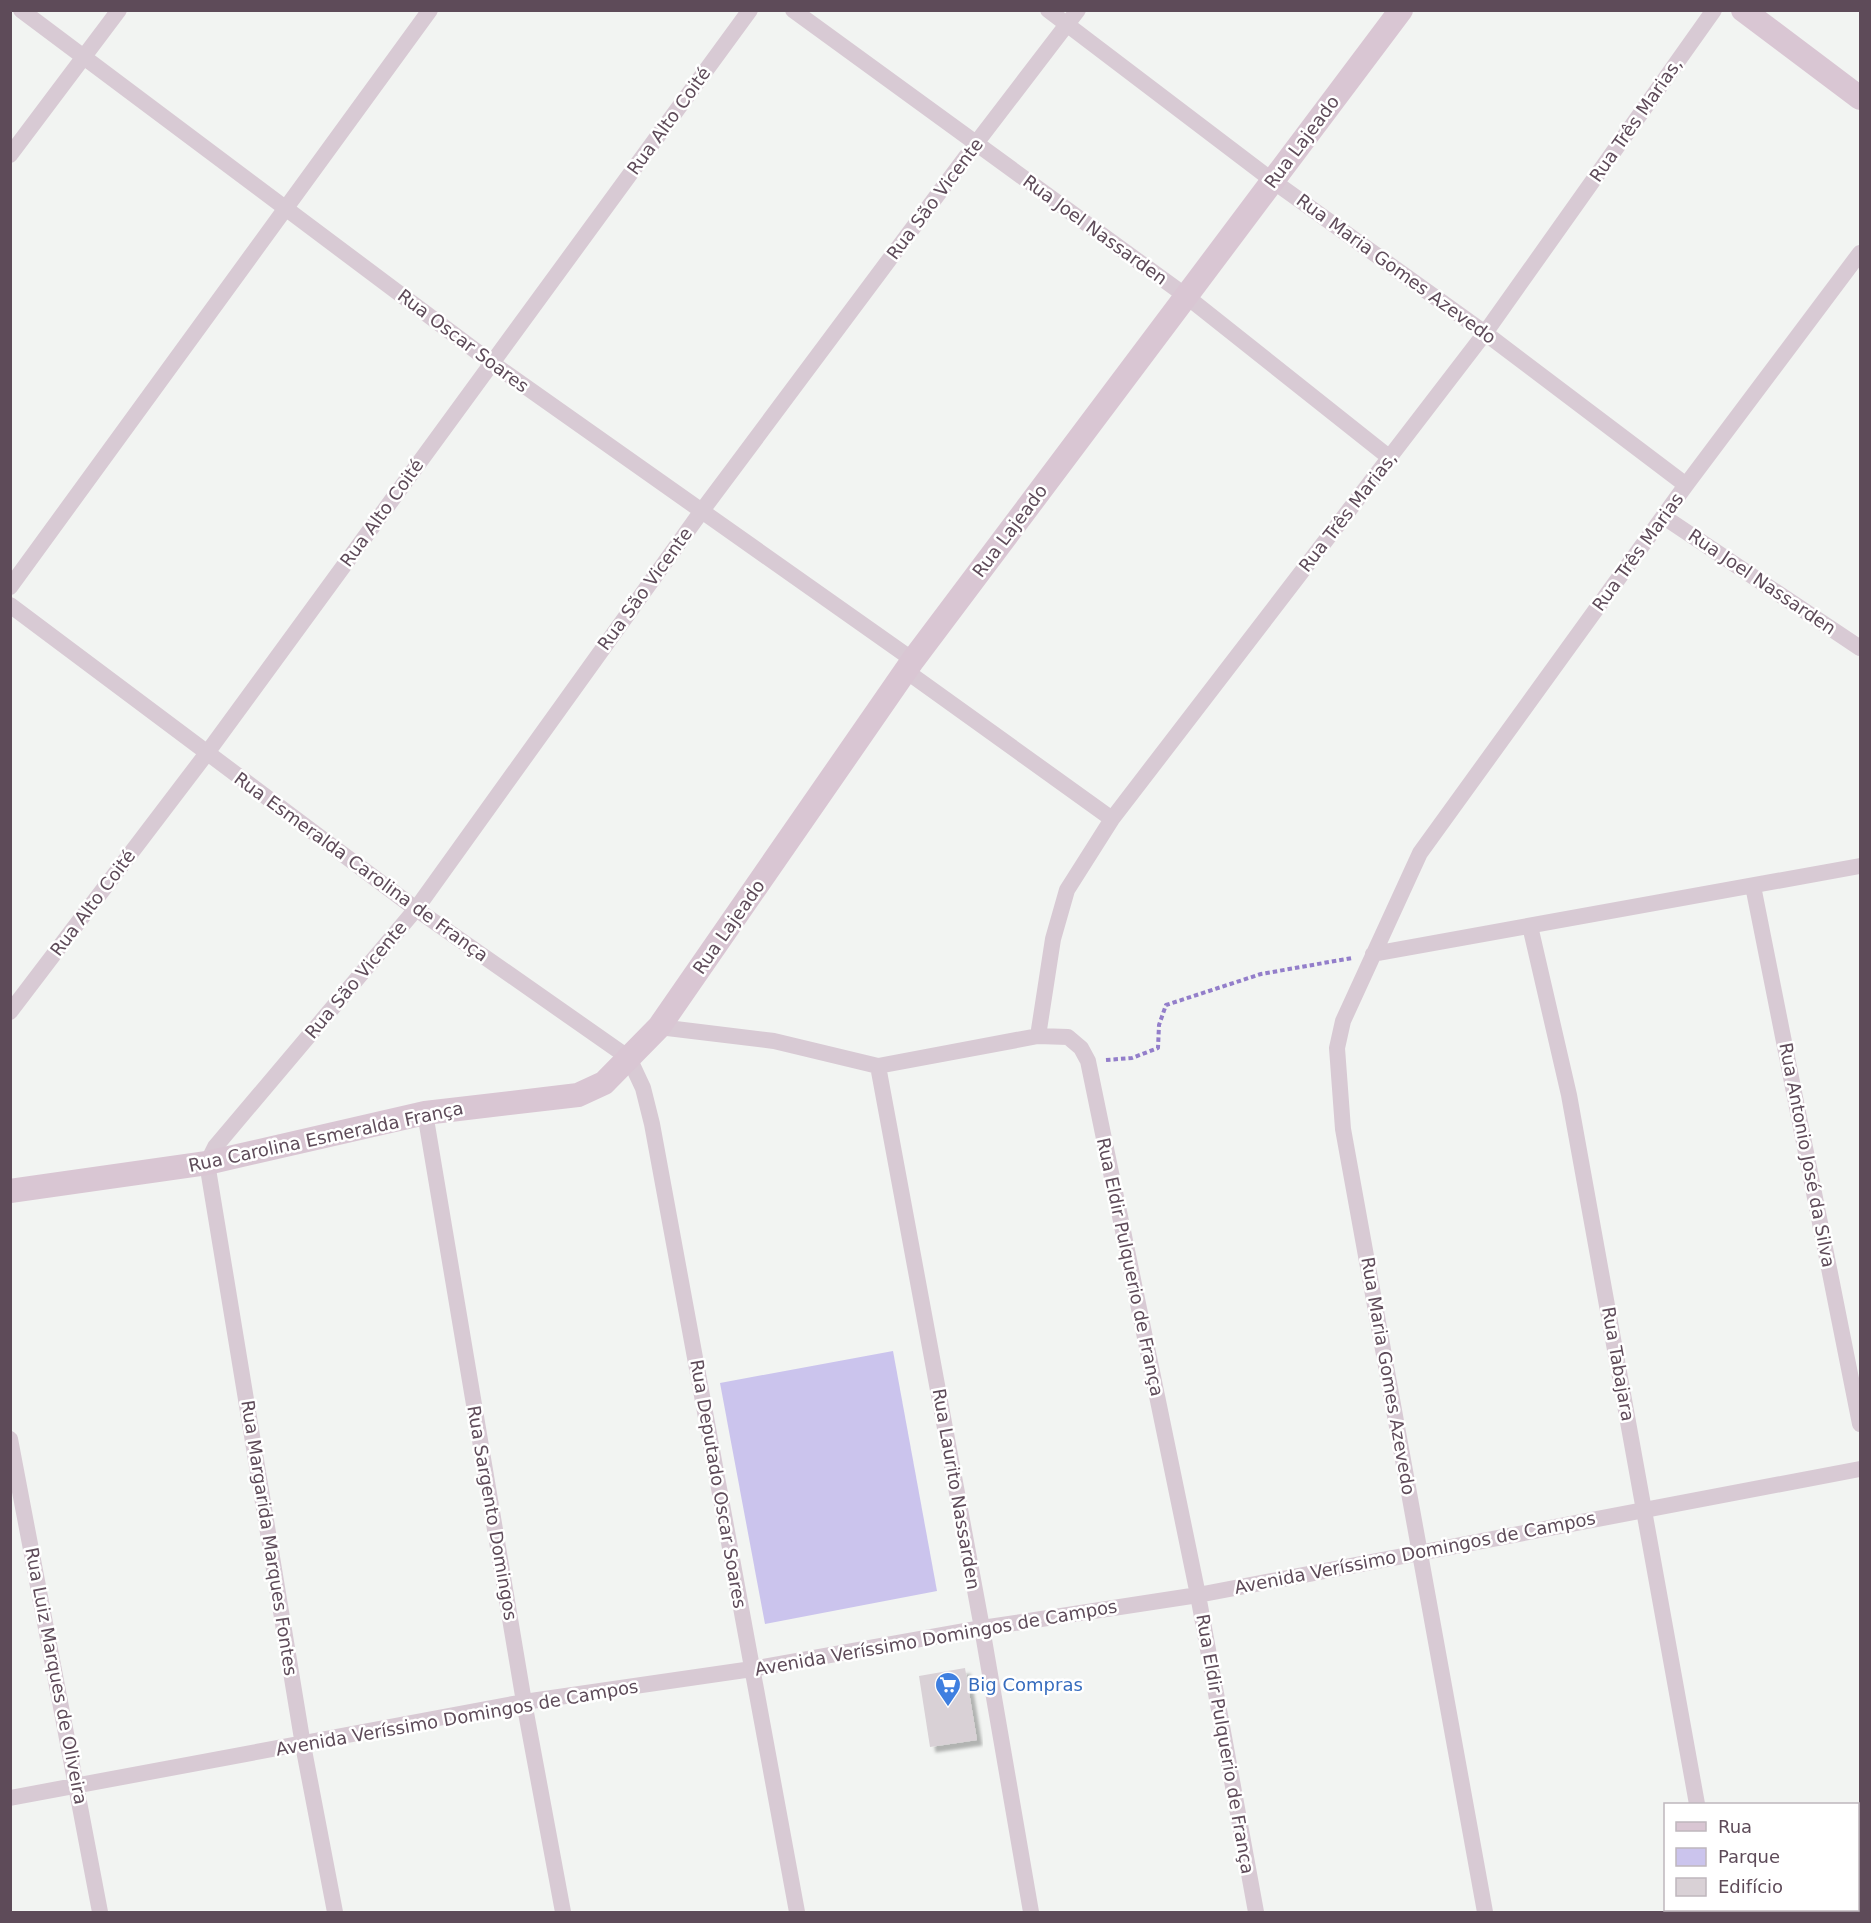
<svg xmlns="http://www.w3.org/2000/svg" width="1871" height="1923" font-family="'DejaVu Sans',sans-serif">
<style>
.green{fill:#cbc4ed}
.building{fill:#d9d1d6;filter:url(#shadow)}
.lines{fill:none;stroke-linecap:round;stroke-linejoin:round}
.path{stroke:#937eca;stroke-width:4;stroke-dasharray:4.5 3;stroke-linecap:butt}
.street{stroke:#d8cad4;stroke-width:16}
.secondary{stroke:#d9c6d3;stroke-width:24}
.labels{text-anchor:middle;stroke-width:5;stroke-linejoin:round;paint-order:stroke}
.street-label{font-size:18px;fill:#5e4b59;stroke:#fff}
.shop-label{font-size:18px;fill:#366cbe;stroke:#fff;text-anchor:start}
</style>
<defs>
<filter id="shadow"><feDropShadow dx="5.5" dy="5.5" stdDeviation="1.5" flood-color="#0004"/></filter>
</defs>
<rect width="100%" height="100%" fill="#f2f4f2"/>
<path class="green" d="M893 1351 937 1591 765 1624 720 1383Z"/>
<path class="building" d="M965 1668 977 1740 930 1747 919 1676Z"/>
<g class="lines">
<path class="path" d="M1106 1060 1132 1058 1158 1048 1159 1025 1166 1005 1261 974 1352 958"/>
<path class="street" d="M21 10 492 363 913 660
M793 10 1186 296 1390 458
M1048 10 1273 181 1485 333 1686 485
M10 155 119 10
M1664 517 1860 648
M10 587 430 10
M10 605 416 909 629 1058 643 1088 652 1124 797 1912
M906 671 1112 819
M1753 886 1860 1424
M1530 926 1569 1095 1697 1804
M1373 954 1860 866
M10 1012 207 753 750 10
M659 1027 774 1041 878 1066 1038 1036 1068 1037 1081 1048 1088 1061 1198 1595 1256 1912
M1038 1036 1053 939 1067 890 1112 819 1485 333 1714 10
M878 1066 982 1628 1031 1912
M425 1113 524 1702 563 1912
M10 1439 100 1912
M10 1798 524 1702 752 1669 982 1628 1198 1595 1860 1469
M1721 1910V1912
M335 1912 303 1745 207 1163 215 1147 416 909 701 512 977 142 1078 10
M1485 1912 1343 1129 1337 1048 1343 1021 1420 853 1686 485 1860 253"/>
<path class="secondary" d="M1743 10 1860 98
M10 1191 207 1163 425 1113 578 1095 604 1083 659 1027 913 660 1401 10"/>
</g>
<defs>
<symbol id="supermarket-pin" viewBox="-11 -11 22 30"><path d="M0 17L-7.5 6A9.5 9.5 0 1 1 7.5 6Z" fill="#3f7fe0" stroke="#fff"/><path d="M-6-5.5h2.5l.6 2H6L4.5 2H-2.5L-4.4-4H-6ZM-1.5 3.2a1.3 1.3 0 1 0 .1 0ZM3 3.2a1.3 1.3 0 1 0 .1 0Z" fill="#fff"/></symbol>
</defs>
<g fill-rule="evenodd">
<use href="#supermarket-pin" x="933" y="1670" width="30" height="40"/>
</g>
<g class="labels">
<g class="street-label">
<text transform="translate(1636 120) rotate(-55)" y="6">Rua Três Marias,</text>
<text transform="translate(669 121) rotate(-54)" y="6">Rua Alto Coité</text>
<text transform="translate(1302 142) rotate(-53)" y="6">Rua Lajeado</text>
<text transform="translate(935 199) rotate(-53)" y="6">Rua São Vicente</text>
<text transform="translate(1095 230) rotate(36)" y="6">Rua Joel Nassarden</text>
<text transform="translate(1396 269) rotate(36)" y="6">Rua Maria Gomes Azevedo</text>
<text transform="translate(463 341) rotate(37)" y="6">Rua Oscar Soares</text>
<text transform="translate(1348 512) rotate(-52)" y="6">Rua Três Marias,</text>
<text transform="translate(382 513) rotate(-54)" y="6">Rua Alto Coité</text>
<text transform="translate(1010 531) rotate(-53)" y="6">Rua Lajeado</text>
<text transform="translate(1638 552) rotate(-54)" y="6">Rua Três Marias</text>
<text transform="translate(1762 582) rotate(34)" y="6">Rua Joel Nassarden</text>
<text transform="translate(645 589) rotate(-54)" y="6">Rua São Vicente</text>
<text transform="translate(361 867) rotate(36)" y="6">Rua Esmeralda Carolina de França</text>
<text transform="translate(93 903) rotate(-53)" y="6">Rua Alto Coité</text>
<text transform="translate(729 927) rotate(-55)" y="6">Rua Lajeado</text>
<text transform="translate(356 980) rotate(-50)" y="6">Rua São Vicente</text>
<text transform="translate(326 1137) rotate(-12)" y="6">Rua Carolina Esmeralda França</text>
<text transform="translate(1807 1155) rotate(79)" y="6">Rua Antonio José da Silva</text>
<text transform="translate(1130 1267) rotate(78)" y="6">Rua Eldir Pulquerio de França</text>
<text transform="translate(1618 1364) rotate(80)" y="6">Rua Tabajara</text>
<text transform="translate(1388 1376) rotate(80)" y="6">Rua Maria Gomes Azevedo</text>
<text transform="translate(718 1484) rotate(80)" y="6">Rua Deputado Oscar Soares</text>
<text transform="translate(956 1489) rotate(80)" y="6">Rua Laurito Nassarden</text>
<text transform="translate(492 1513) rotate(80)" y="6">Rua Sargento Domingos</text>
<text transform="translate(269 1538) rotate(81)" y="6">Rua Margarida Marques Fontes</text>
<text transform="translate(1415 1553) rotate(-11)" y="6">Avenida Veríssimo Domingos de Campos</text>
<text transform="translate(936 1638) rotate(-10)" y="6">Avenida Veríssimo Domingos de Campos</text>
<text transform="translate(56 1676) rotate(79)" y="6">Rua Luiz Marques de Oliveira</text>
<text transform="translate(457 1718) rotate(-10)" y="6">Avenida Veríssimo Domingos de Campos</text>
<text transform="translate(1225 1744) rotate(80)" y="6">Rua Eldir Pulquerio de França</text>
</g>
<g class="shop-label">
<text x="968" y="1691">Big Compras</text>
</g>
</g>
<rect width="1871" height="1923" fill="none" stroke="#5e4b59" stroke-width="24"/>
<rect x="1664" y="1803" width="195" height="108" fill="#ffffff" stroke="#bfb7bd" stroke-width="1.5"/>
<rect x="1676" y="1822" width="30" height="9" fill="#d9c6d3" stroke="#bfb7bd" stroke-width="1.5"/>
<text x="1718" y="1833" font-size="18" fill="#5e4b59">Rua</text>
<rect x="1676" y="1848" width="30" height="18" fill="#cbc4ed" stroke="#bfb7bd" stroke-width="1.5"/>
<text x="1718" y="1863" font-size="18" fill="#5e4b59">Parque</text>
<rect x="1676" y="1878" width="30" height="18" fill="#d9d1d6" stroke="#bfb7bd" stroke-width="1.5"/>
<text x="1718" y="1893" font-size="18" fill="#5e4b59">Edifício</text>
</svg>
